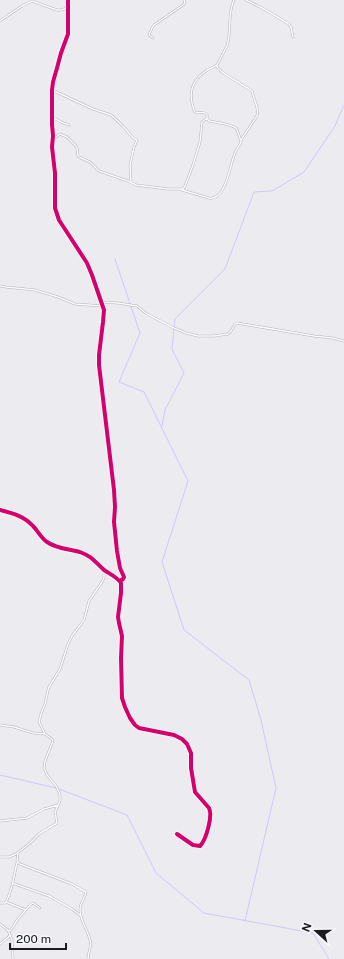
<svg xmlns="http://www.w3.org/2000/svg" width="344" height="959" font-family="'Public Sans',sans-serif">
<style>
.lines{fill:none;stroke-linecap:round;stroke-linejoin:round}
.stream{stroke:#cdc9fa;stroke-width:1}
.street-casing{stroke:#b2b2b6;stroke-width:2.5}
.street{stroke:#fcfcfd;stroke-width:1.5}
.cycleway-casing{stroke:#f7f7fe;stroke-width:6}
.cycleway{stroke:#d6006c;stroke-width:4}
</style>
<rect width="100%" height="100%" fill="#ebebf0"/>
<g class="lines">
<path class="stream" d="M115 259 140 333 119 382 144 392 188 481 162 562 184 630 249 680 261 720 276 788 245 921
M162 426 165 410 184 373 172 349 175 319 225 269 254 192 272 191 304 172 335 126 344 105
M0 775 56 788
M59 789 127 815 156 873 204 913 313 933 329 959"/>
<defs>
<path id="street" d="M68 0V34L61 53 57 68 53 82 52 90V124L53 136 52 147 55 173V208L59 220 87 263 92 275 104 310 103 322 99 355V365L114 490 115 507 114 522 117 551 120 568 124 577 123 579 120 581
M246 0 262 8 289 24 291 27 293 37
M0 21 22 6 32 1 57 10H61L67 8
M153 38 149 35 152 28 154 25 183 5 185 3 184 0
M217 65V67L222 72 252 91C253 94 253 96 254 98 256 105 259 109 257 116L241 140
M52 90 93 109 111 115 123 126 133 138 137 140 134 147 130 165 131 182
M52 117 61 122 69 125
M53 136 56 137 60 134 67 137 76 146 77 148 78 156 81 158 90 162 99 171 128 181 136 185 168 189H183L185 186 193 165 200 142 202 122 207 118V114C202 111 198 114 195 112 193 110 193 105 192 103 189 89 194 79 206 71 209 69 214 67 217 65 219 62 225 49 227 46 232 30 227 15 234 0
M182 190 209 198C226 201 230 164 235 153 236 149 240 146 241 142 241 141 237 129 236 128 231 124 215 122 209 121L207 118
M0 286 6 287 35 290 58 297 75 304 102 306
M101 302 118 303 137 306 147 314 174 328 186 333 198 336H214L228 334 231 331 235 324 237 323 314 336 332 338 344 341
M0 510C12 513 24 516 33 526 38 531 41 538 47 542 57 549 69 549 80 552 93 557 94 561 104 570 110 574 117 577 121 583V593L118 617 119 623 122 636 121 658 122 698 125 707 130 718 135 725 139 728 174 735 182 739 187 744 191 753V768L195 792 209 808C213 816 206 840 200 846L193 845 177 834
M0 725 14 727 33 733 45 734
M0 821 27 818 44 809 58 805
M18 853 17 861 20 864 72 884 86 892C85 898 80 903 80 910 80 921 88 930 90 940 92 946 88 953 88 959
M0 857H9L16 854 29 844 39 834 57 823 55 812 60 801V794L56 786 47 775 44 768 45 761 53 741 52 739 45 734 39 722 41 714 45 704 48 690 49 687 60 669 68 644 72 636 84 620 89 601 102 582 104 578V570
M12 883 49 896 72 909 81 916
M6 902 26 910
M0 903H5C12 894 14 874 17 863
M0 924 8 930 12 940 13 959
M8 931 11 930 13 927 18 919 31 904 33 903 40 908
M0 944C3 940 8 939 10 935"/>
</defs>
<use href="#street" class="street-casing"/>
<use href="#street" class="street"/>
<defs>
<path id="cycleway" d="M68 0V34L61 53 57 68 53 82 52 90V124L53 136 52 147 55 173V208L59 220 87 263 92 275 104 310 103 322 99 355V365L114 490 115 507 114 522 117 551 120 568 124 577 123 579 120 581
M0 510C12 513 24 516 33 526 38 531 41 538 47 542 57 549 69 549 80 552 93 557 94 561 104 570 110 574 117 577 121 583V593L118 617 119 623 122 636 121 658 122 698 125 707 130 718 135 725 139 728 174 735 182 739 187 744 191 753V768L195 792 209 808C213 816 206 840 200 846L193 845 177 834"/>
</defs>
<use href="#cycleway" class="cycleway-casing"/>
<use href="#cycleway" class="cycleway"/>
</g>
<g transform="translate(316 931) rotate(291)" stroke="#f7f7fe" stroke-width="3" paint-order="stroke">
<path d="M0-3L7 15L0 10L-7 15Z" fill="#1c1c1f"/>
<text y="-6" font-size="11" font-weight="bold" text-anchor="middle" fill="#1c1c1f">N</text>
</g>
<path d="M10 943v6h56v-6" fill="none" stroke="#1c1c1f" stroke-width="2"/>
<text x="16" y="943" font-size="12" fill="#1c1c1f" stroke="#f7f7fe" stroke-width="3" paint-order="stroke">200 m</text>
</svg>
